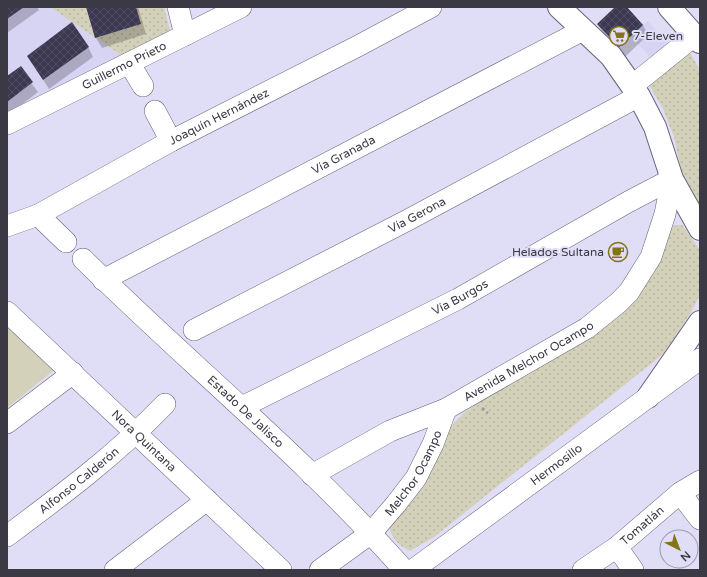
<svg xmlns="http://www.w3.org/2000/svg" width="707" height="577" font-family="'Varela Round',sans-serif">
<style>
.built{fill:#d7d3f3}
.grass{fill:url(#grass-dots)}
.green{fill:#d4d1ba}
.shadow{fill:#0003}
.building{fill:url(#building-cross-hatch)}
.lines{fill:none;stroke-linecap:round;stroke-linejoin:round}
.minor-casing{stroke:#666379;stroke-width:22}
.major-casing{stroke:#666379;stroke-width:24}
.path{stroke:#9997a9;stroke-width:2.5;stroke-dasharray:3 3;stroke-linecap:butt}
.minor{stroke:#fff;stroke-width:21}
.major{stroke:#fff;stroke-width:22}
.labels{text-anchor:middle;stroke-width:4;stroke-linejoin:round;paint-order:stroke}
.poi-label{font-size:12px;fill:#3b3a44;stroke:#e0ddf6;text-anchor:start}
.street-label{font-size:12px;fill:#3b3a44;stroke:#e0ddf6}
</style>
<defs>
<pattern id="grass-dots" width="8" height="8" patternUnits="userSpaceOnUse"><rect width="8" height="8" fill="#d4d1ba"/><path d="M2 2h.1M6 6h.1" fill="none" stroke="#b7b4a1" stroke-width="1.8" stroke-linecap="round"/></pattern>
<pattern id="building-cross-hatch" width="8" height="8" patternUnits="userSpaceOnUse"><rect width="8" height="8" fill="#3c3852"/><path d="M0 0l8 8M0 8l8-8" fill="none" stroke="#504d64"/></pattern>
</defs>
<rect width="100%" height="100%" fill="#e0ddf6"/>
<path class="built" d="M7 7H50L121 55 7 113Z
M648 21 675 52 659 66 630 36Z"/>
<path class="grass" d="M50 7H164L170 30 121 55Z
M686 46 700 70V207L684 182 674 137 663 109 648 83Z
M675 225H682L700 250V295L691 312 667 351 434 537 410 551C398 545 392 539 389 526L451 426 464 413 490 394 645 286 658 264 670 230Z"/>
<path class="green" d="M7 319 59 366 7 408Z"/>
<path class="shadow" d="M7 7H37L39 10 7 33Z
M87 7H138L146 34 102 48 96 38Z
M617 7H626L643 25 648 35 625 57 604 34 598 25Z
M88 47 93 57 49 89 28 56Z
M20 68 38 92 7 116V78Z"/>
<path class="building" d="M7 7H24L7 19Z
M86 7H136L141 24 95 38Z
M615 7H627L643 25 619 47 597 24Z
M72 22 89 47 43 80 27 56Z
M21 66 33 82 7 102V76Z"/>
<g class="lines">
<defs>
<g id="minor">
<path d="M178 7 185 35"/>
<path d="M129 63 143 86"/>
<path d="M632 86 694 36"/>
<path d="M155 111 171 141"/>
<path id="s1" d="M7 124 241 7"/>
<path d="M38 215 66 242"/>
<path id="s2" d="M7 226 38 215 171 141 358 46 431 7"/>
<path id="s3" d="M83 259C189 364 305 458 404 570"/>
<path id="s4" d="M103 280 583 30"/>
<path id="s5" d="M7 312 281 570"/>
<path id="s6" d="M194 330 406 221 639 96"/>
<path id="s7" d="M242 407 458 299 628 202 672 179"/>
<path d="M7 423 73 373"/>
<path id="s8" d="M312 475 390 431 446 409 587 328 618 303 629 292 651 257 665 214 672 179"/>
<path d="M680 493 700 519"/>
<path id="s9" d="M7 536C62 495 117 454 165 404"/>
<path d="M617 547 633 570"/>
<path d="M115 570 207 500"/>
<path id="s10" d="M320 570 371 533 396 504 416 478 433 444 446 409"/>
<path id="s11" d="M413 570 700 359"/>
<path id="s12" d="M583 570 617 547 680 493 700 481"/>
</g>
<path id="major" d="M559 7 611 56 639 96 655 127 672 179 700 229
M669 7 700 42
M648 397 700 322"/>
</defs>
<use href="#minor" class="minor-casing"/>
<use href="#major" class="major-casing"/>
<path class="path" d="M482 408 488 413"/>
<use href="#minor" class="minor"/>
<use href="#major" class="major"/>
</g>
<defs>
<symbol id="supermarket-ring" viewBox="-11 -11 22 22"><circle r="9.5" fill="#e0ddf6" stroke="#827417" stroke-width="1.5"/><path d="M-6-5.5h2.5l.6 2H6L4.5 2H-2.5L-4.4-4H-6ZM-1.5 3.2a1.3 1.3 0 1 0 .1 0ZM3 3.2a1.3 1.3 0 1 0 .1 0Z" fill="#827417"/></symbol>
<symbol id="cafe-ring" viewBox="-11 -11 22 22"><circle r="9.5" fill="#e0ddf6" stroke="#827417" stroke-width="1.5"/><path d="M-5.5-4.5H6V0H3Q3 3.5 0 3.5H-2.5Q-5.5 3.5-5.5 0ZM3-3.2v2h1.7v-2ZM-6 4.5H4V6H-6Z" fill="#827417"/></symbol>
</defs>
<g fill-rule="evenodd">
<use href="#supermarket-ring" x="608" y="25" width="22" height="22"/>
<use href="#cafe-ring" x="607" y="241" width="22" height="22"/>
</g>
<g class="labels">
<g class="poi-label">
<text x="633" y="40">7-Eleven</text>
<text x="604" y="256" text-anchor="end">Helados Sultana</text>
</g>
<g class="street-label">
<text dy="4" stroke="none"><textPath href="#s1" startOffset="131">Guillermo Prieto</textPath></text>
<text dy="4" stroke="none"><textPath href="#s2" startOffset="239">Joaquín Hernández</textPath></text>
<text dy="4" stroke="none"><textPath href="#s4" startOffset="271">Vía Granada</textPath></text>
<text dy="4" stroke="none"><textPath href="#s6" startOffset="251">Vía Gerona</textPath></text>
<text dy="4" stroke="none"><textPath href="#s7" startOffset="244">Vía Burgos</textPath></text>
<text dy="4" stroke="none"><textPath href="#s8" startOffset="245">Avenida Melchor Ocampo</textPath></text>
<text dy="4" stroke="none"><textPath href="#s3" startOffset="223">Estado De Jalisco</textPath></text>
<text dy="4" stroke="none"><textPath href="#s5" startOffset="188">Nora Quintana</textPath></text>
<text dy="4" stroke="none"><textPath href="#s11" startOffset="178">Hermosillo</textPath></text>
<text dy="4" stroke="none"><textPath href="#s10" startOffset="137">Melchor Ocampo</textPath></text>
<text dy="4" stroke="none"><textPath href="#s9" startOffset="91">Alfonso Calderón</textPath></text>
<text dy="4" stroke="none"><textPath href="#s12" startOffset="74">Tomatlán</textPath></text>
</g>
</g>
<rect width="707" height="577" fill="none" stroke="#3b3a44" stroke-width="16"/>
<g transform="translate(679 549) rotate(138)"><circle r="19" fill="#e0ddf6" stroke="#9e9caf"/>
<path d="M0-3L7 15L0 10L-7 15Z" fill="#827417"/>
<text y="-6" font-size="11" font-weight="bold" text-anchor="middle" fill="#3b3a44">N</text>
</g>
</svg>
